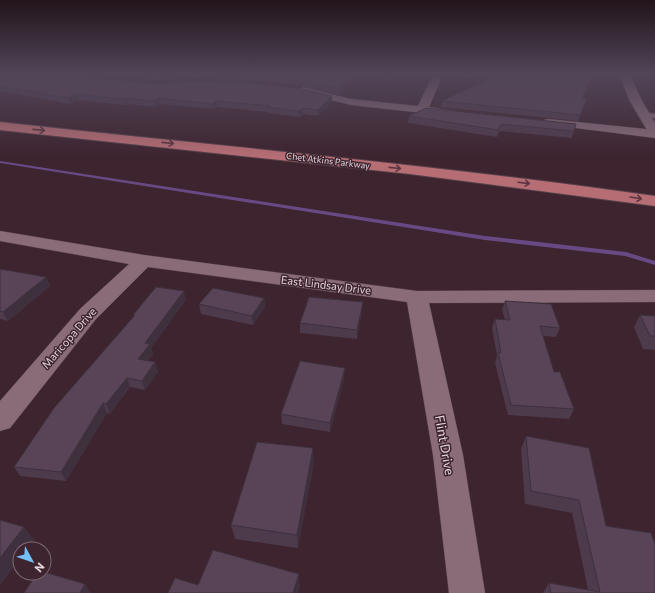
<svg xmlns="http://www.w3.org/2000/svg" width="655" height="593" font-family="Commissioner,sans-serif">
<style>
.lines{fill:none;stroke-linecap:round;stroke-linejoin:round}
.stream{fill:#694983;fill-rule:evenodd}
.service-casing{stroke:#55404a;stroke-width:2}
.minor-casing{stroke:#55404a;stroke-width:1}
.tertiary-casing{stroke:#55404a;stroke-width:2}
.motorway-casing{stroke:#55404a;stroke-width:2}
.service{fill:#896c78;fill-rule:evenodd}
.minor{fill:#896c78;fill-rule:evenodd}
.tertiary{fill:#896c78;fill-rule:evenodd}
.motorway{fill:#b66d74;fill-rule:evenodd}
.wall{fill:#4d3a4b}
.shaded-wall{fill:#3e303d}
.building{fill:#594457;stroke:#3e303d}
.oneway{stroke:#5b3640}
.labels{text-anchor:middle;stroke-width:3;stroke-linejoin:round;paint-order:stroke}
.far-street-label{font-size:9px;fill:#e4d3da;stroke:#3d242f}
.street-label{font-size:11px;fill:#e4d3da;stroke:#3d242f}
.near-street-label{font-size:13px;fill:#e4d3da;stroke:#3d242f}
</style>
<rect width="100%" height="100%" fill="#3d242f"/>
<g class="lines">
<path class="stream" d="M0 161 485 236 626 252 655 261V265L625 256 485 240 0 163Z"/>
<defs>
<path id="service" d="M644 112 655 114V118L642 115V113Z"/>
<path id="minor" d="M436 76 441 79 429 107 454 111 456 113 454 115 450 116 351 105 299 92 298 90 303 87 351 99 418 106 431 79Z
M548 119 655 130V138L544 124 542 122 544 120Z
M0 231 144 255 417 291 655 290V302L429 303 463 455 485 593H449L433 455 407 302 148 267 96 319 10 428 0 431V401L80 309 129 264 0 241Z"/>
<path id="tertiary" d="M619 74H629L642 101 655 123V137L650 136 649 133 630 101Z"/>
<path id="motorway" d="M0 122C218 146 437 165 655 196V206L410 174 0 130Z"/>
</defs>
<use href="#service" class="service-casing"/>
<use href="#minor" class="minor-casing"/>
<use href="#tertiary" class="tertiary-casing"/>
<use href="#motorway" class="motorway-casing"/>
<use href="#service" class="service"/>
<use href="#minor" class="minor"/>
<use href="#tertiary" class="tertiary"/>
<use href="#motorway" class="motorway"/>
</g>
<path class="wall" d="M0 74H48L45 76 47 77 332 102 318 116 303 114 300 117 268 113V112L217 107 213 109 160 104 155 107 128 104 125 105 79 100 70 104 0 91Z
M94 74H359L339 95 297 85 251 80 195 78 155 80Z
M372 74H589L590 79 583 98 585 104 578 121 441 107 442 101 489 79 441 77 435 75 432 77 412 76 391 81Z
M409 116 576 124 572 138 499 131 497 137 408 123Z
M0 269 46 277 50 286 8 321 0 319Z
M264 298 265 307 253 325 201 314 199 304Z
M186 300 151 348 153 354 148 361 155 362 158 372 145 390 130 387 110 414 107 413 66 481 20 476 14 467 134 317 133 315Z
M505 301 560 328 556 337 543 336 554 372 574 409 569 419 508 415 495 363 497 356 492 328 495 319 505 320 502 310Z
M362 311 357 339 300 333V323Z
M640 315 655 316V350L643 349 634 327Z
M344 378 330 432 282 424 281 414Z
M526 436 606 526 655 593H543L549 583 588 590 572 513 525 504 521 449Z
M314 462 298 548 235 539 231 525Z"/>
<path class="shaded-wall" d="M354 74H359L339 95V89Z
M398 74H412V76L391 81V75Z
M432 74H435L432 77Z
M77 94 79 100 70 104 69 98Z
M332 96V102L318 116V110Z
M127 98 128 104 125 105 124 99Z
M159 98 160 104 155 107 154 101Z
M216 101 217 107 213 109 212 104Z
M303 108V114L300 117 299 111Z
M46 277 50 286 8 321 3 312Z
M184 291 186 300 151 348 153 354 142 369 138 359 145 343Z
M264 298 265 307 253 325 252 316Z
M363 302 362 311 357 339V330Z
M155 362 158 372 145 390 142 381Z
M345 368 344 378 330 432V423Z
M127 378 130 387 110 414 106 404Z
M103 403 107 413 66 481 61 472Z
M313 448 314 462 298 548 297 535Z
M24 527 34 540 27 549H20V559L0 586V558Z
M299 574 300 586 298 593H293Z
M85 584 91 593H80Z"/>
<path class="building" d="M0 74H43L47 77 67 75 154 84 194 82 250 83 297 88 332 96 318 110 303 108 299 111 268 107 270 106 216 101 212 104 159 98 154 101 127 98 124 99 77 94 69 98 0 86Z
M142 74H179L154 75Z
M237 74H354L339 89 297 79 251 74Z
M387 74H398L391 75Z
M499 74H589L590 79 582 98 587 99 580 115 442 101Z
M426 108 576 124 574 131 501 124 498 130 409 116Z
M0 269 46 277 3 312 0 311Z
M156 287 184 291 145 343 150 344 138 359 155 362 142 381 127 378 106 404 103 403 61 472 14 467 54 408 135 315H133Z
M213 288 264 298 252 316 199 304Z
M309 297 363 302 357 330 300 323Z
M505 301 551 304 560 328 540 326 554 372H560L574 409 511 405 498 353H501L495 319 510 320Z
M640 315 655 316V336H650Z
M300 361 345 368 330 423 281 414Z
M526 436 589 448 606 526 651 533 655 544V593H551L549 583 600 592 579 500 531 491Z
M257 442 313 448 297 535 231 525Z
M0 520 24 527 0 558Z
M213 550 299 574 293 593H168L175 578 198 585Z
M44 572 85 584 80 593H24L37 573H44Z"/>
<defs><path id="oneway-shaft" d="M-6 0H5M1.5-3L5.5 0L1.5 3" fill="none" stroke-width="1.6" stroke-linecap="round" stroke-linejoin="round"/></defs>
<g class="oneway">
<use href="#oneway-shaft" transform="translate(39 130) rotate(6)"/>
<use href="#oneway-shaft" transform="translate(168 143) rotate(6)"/>
<use href="#oneway-shaft" transform="translate(395 168) rotate(6)"/>
<use href="#oneway-shaft" transform="translate(524 183) rotate(7)"/>
<use href="#oneway-shaft" transform="translate(636 198) rotate(9)"/>
</g>
<linearGradient id="sky" x2="0" y2="1"><stop stop-color="#22141a"/><stop offset="0.47" stop-color="#514558"/><stop offset="1" stop-color="#514558" stop-opacity="0"/></linearGradient>
<rect width="655" height="157" fill="url(#sky)"/>
<g class="labels">
<g class="far-street-label">
<text transform="translate(328 161) rotate(7)" y="3">Chet Atkins Parkway</text>
</g>
<g class="street-label">
<text transform="translate(326 285) rotate(7)" y="4">East Lindsay Drive</text>
<text transform="translate(69 338) rotate(-49)" y="4">Maricopa Drive</text>
</g>
<g class="near-street-label">
<text transform="translate(445 445) rotate(80)" y="5">Flint Drive</text>
</g>
</g>
<g transform="translate(32 561) rotate(130)"><circle r="19" fill="#3d242f" stroke="#806a73"/>
<path d="M0-3L7 15L0 10L-7 15Z" fill="#75c0f6"/>
<text y="-6" font-size="11" font-weight="bold" text-anchor="middle" fill="#e4d3da">N</text>
</g>
</svg>
